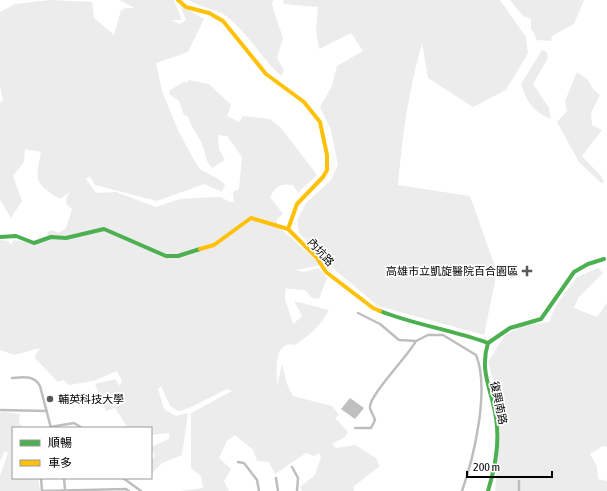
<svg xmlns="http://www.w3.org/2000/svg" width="607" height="491" font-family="'Asap Condensed','Noto Sans TC',sans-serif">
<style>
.green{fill:#ececec}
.water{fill:#bfbfbf}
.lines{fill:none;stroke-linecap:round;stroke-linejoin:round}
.street{stroke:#bebebe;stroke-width:2.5}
.fast{stroke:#4caf50;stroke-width:4}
.slow{stroke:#ffc107;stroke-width:4}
.poi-dot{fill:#595959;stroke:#fff;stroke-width:1.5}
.labels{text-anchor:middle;stroke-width:3.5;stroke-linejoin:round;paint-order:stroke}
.street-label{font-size:11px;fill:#000;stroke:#fff}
.poi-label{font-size:11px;fill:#000;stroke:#fff;text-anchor:end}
</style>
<rect width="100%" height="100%" fill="#fff"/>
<path class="green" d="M50 0 92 2 94 18 114 35 121 10 126 8H135L119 0H174L182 20H172L179 24 186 20 180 5 204 19 188 52 156 63 162 91 178 130 194 160 201 170 215 177 225 184 222 192 204 184 157 201 95 185 90 176 86 179 96 193 116 192 156 207 180 199 195 198 221 197 229 202H234L233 192 239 189 242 157 227 136 218 135 219 149 225 160 212 168C205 161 206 153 202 144 198 134 190 127 188 116L184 115 179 101 169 94 170 90 184 82H188V80L209 84 231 105 227 116 239 122 243 116 270 119 282 129 317 175 298 193 293 185C280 183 276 186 270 197L283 214 277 219V225L321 265 296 270 303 272 319 268 327 278 319 299 312 298 305 290 288 289 286 287 285 299 293 324 302 316 294 301 329 310C321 325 310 335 295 345 273 339 277 373 277 386L282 364 287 384 293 396 332 406 339 415 335 418 348 432 345 437 332 444 336 448 355 445 376 458 380 466 353 487 354 491H302L300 487 315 475 321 457 319 453 314 456 306 453 275 474 269 462 257 461 253 450 235 435 227 441 219 458 231 469 224 481 229 491H181L203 488 201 476 191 468V413L232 391 227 389 189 408 178 411 170 406 161 386 158 389 164 409 176 416 188 413 182 455 162 463 152 473 151 461 155 456 151 447 169 439V433L151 435V428H128L115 408 106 411 95 384 115 379 120 386 122 381 117 371 93 381 69 385 63 380 58 382 34 357 40 348 14 355 0 350V240L9 241 10 245 14 240 25 242 45 241 48 232 52 230 59 233 66 228 72 209 66 204 67 196 71 191 60 199C34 183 35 181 41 152L25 149 24 162 13 176 22 201 11 218 0 200V103L3 100 0 86V12L15 4Z
M189 0H273L272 5 283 38 277 58 284 70 281 76C261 58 248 33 226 16 215 8 200 8 189 0Z
M283 0H500L526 37 528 53 506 90 473 107 428 78 422 43C409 89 402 137 398 185L470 196 497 272 484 335 378 306 334 269 299 233 297 220 306 203 331 180 338 165 331 130 320 107 332 86 337 66 363 51 351 33 319 49 316 30 318 7 284 4Z
M510 0H584L574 24 552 36 551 41 537 40 531 28V19L523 16Z
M542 50 547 52 548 58 533 84 549 108 551 119C533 111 527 103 521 84Z
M577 72 588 80 593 89 600 95 591 113 592 125 602 130 582 156 601 176 604 182 601 183 579 162 557 122 567 111 565 101Z
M598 268 603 273 578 298 574 308 597 317 607 303V447L603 446 590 454 597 466 598 479 607 481V491H495L500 432 496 390 488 362 504 336 522 326 549 322 555 307 577 277Z
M3 412 20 414 19 422 23 428H13V478H38L40 491H0V476L8 453 5 451 0 461V413Z"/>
<path class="water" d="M350 398 364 408 355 419 341 409Z"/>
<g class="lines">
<path class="street" d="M358 313 380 324 399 340 416 341 428 335H443L476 355C490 389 474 457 462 491
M12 378C24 377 34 375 40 386L51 428
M0 410 47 411
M50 427 74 423 82 428
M355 428H371L375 420C374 416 371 412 370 408 368 396 409 355 416 341
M238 462 244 463 257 480 259 491
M292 467 298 478 297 491
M41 478 42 491 126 489 129 491
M64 478 65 490
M123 478 141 491
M276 478 278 491
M519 481V491"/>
<path class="fast" d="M0 237 16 236 34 243 51 237 66 238 104 229 166 256H178L200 249
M380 311C415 325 453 330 488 343L510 328 541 319 574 272 588 264 604 259
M488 343C479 372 492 390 496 418 500 443 495 467 488 491"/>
<path class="slow" d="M178 0 186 7 209 13 223 21 266 74 304 102 320 122 327 155V170L323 177 297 204 288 229
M200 249 214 245 251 218 288 229 317 258 326 272 373 308 380 311"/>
</g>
<g class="poi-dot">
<path d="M525 265h4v4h4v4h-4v4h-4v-4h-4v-4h4z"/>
<circle cx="50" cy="399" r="4"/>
</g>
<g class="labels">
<g class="street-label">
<text transform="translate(321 252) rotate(48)" y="4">內坑路</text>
<text transform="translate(499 403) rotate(78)" y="4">復興南路</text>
</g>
<g class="poi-label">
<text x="518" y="275">高雄市立凱旋醫院百合園區</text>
<text x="58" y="403" text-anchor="start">輔英科技大學</text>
</g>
</g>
<rect x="12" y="427" width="140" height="52" fill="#ffffff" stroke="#999999"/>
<rect x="20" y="440" width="20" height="6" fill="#4caf50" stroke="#999999"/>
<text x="48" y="447" font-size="12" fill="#000000">順暢</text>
<rect x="20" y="460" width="20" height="6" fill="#ffc107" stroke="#999999"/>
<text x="48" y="467" font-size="12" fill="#000000">車多</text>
<path d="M467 471v6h85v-6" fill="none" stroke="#000000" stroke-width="2"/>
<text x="473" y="471" font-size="12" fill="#000000" stroke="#ffffff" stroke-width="3" paint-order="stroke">200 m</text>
</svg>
